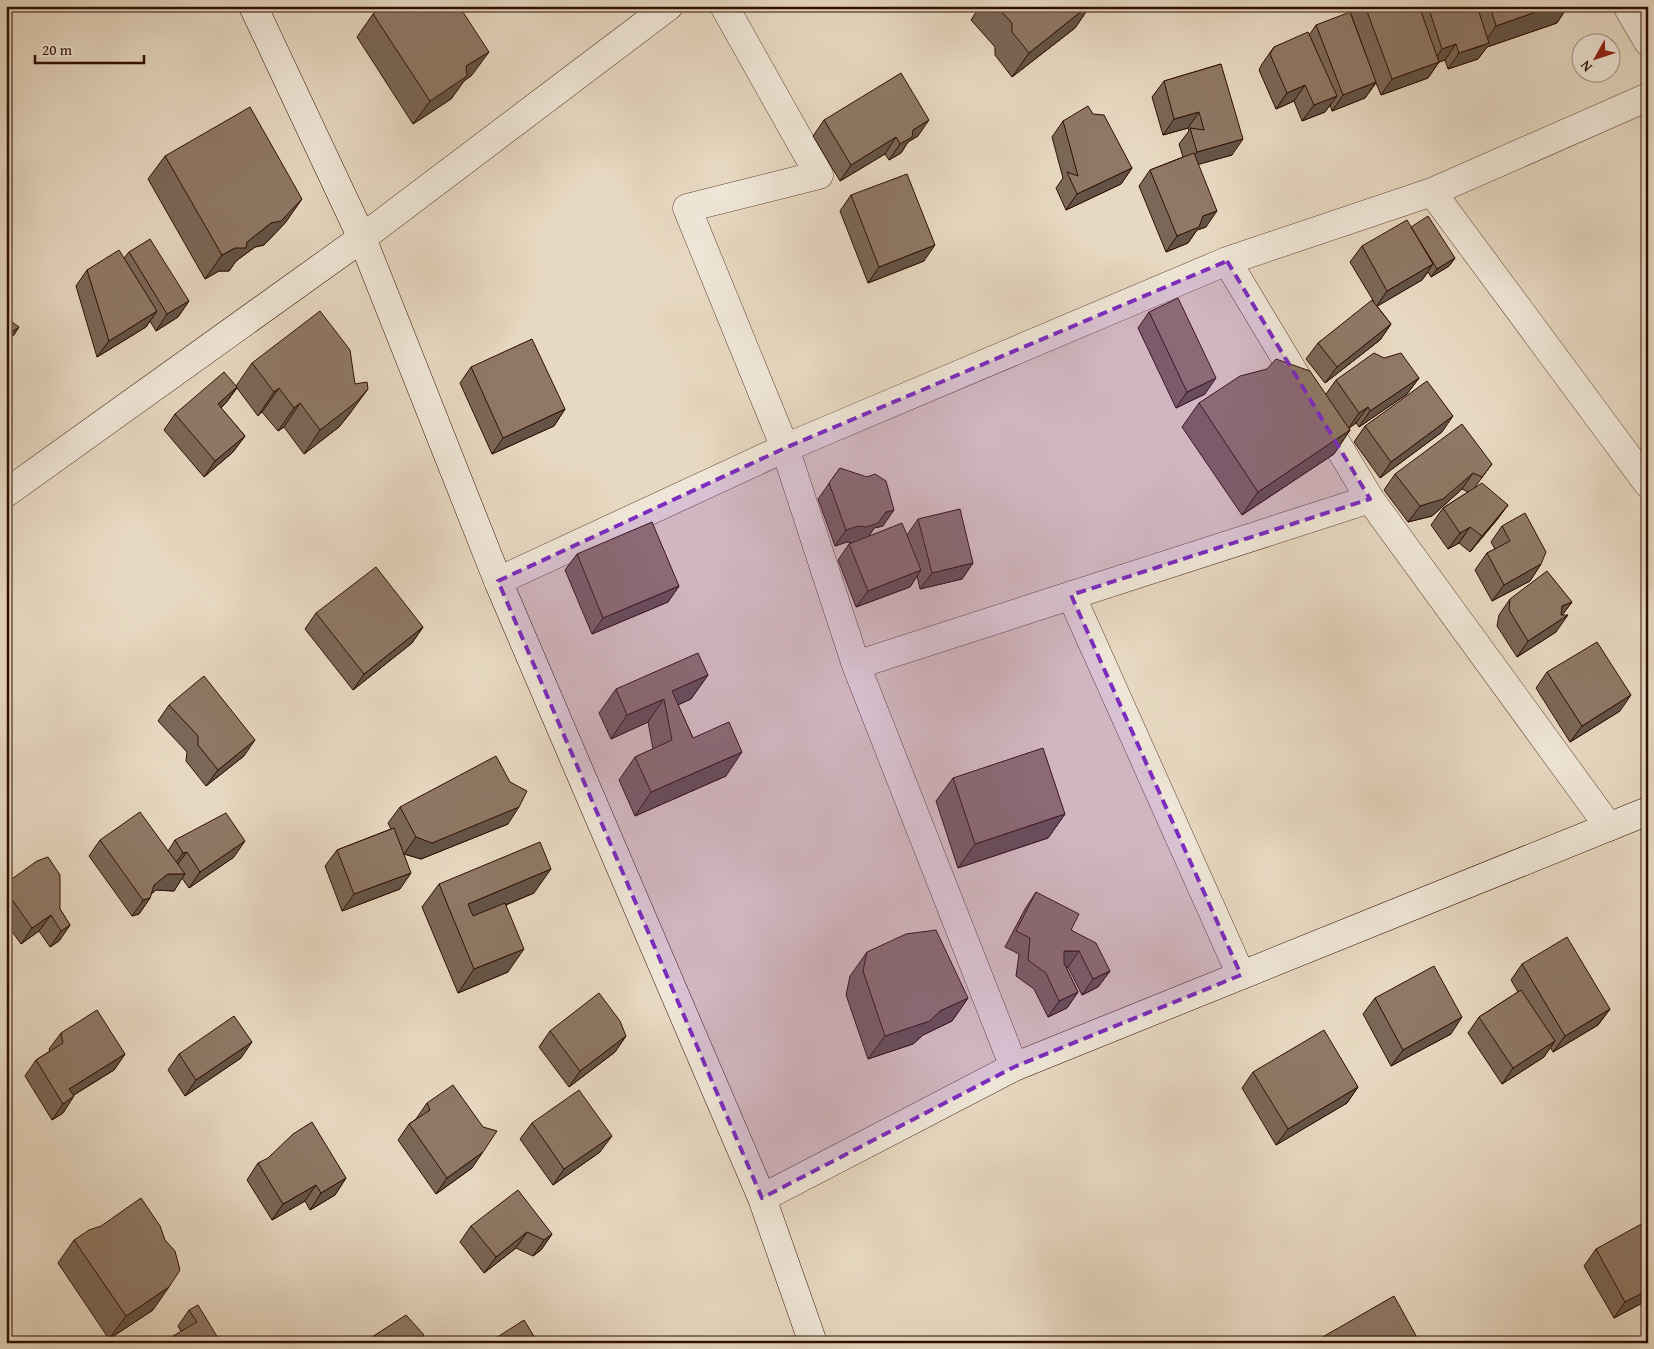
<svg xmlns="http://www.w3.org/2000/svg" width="1654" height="1349" font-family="'Gentium Book Plus',serif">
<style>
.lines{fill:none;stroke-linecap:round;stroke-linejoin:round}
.street-casing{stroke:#5e4132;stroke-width:29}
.secondary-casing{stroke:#300f02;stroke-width:29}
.street{stroke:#efe6d7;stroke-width:28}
.secondary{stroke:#efe6d7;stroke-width:28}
.wall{fill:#7b6757;stroke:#300f02}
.shaded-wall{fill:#645447;stroke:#300f02}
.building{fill:#8f7865;stroke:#300f02}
.marked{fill:#7b2cbf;fill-opacity:0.2;stroke:#7b2cbf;stroke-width:4;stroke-dasharray:10 6;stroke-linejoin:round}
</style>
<rect width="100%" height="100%" fill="#e7d8c1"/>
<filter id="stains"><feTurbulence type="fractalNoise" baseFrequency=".004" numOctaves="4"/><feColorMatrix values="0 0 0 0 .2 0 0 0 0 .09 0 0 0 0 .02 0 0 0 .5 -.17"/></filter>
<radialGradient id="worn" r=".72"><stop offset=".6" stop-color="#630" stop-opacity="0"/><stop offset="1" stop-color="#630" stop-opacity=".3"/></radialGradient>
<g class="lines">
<defs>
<path id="street" d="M724 6 819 175 687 208 785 448 856 665 1014 1067
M1627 6 1648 42
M1432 192 1648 484
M1227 261 1370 499 1609 827
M498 581 785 448 1227 261 1432 192 1648 97
M1071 595 1241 975
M856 665 1370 499"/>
<path id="secondary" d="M253 6 362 238 498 581 762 1198 1014 1067 1648 811
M6 493 362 238 669 6
M762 1198 813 1343"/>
</defs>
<use href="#street" class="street-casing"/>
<use href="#secondary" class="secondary-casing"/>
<use href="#street" class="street"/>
<use href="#secondary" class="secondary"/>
</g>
<path class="wall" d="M976 6H1090L1075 28 1012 77 995 55V47L971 20 978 9Z
M1348 6H1568L1557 23 1487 47 1478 59 1448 69 1445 60 1439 62 1428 78 1381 95 1376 83 1365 98 1332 111 1330 105 1325 112 1302 121 1294 101 1276 109 1259 70 1262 64 1274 47 1310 34 1316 25 1366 55Z
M373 14 472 75 464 81 451 99 413 124 357 37Z
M1221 64 1232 155 1198 164 1206 227 1197 230 1188 243 1166 252 1139 186 1150 170 1183 157 1179 144 1189 131 1188 128 1163 135 1152 97 1164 81Z
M1093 114 1132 168 1121 184 1066 210 1056 188 1063 178 1052 137 1063 121Z
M824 120 918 136 908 142 901 153 889 160 885 154 840 181 813 136Z
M165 156 286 222 264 245 255 247 236 261 229 271H219L205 279 148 179Z
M851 195 924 261 868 283 840 211Z
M1411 227 1455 258 1449 266 1431 277 1428 272 1422 280 1377 306 1391 324 1380 340 1325 383 1306 359 1318 343 1374 302 1350 262 1362 246Z
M129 252 189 301 178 317 156 331 150 321 146 327 97 357 76 286 87 270 124 258Z
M1149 312 1205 394 1176 408 1138 328Z
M252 363 351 412 339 427 304 454 284 427 278 431 262 412 258 416 237 388 226 403 221 408 245 436 233 452 204 477 164 430 175 414 236 386Z
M471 367 565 409 554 426 492 454 460 383Z
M1419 378 1407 394 1359 427 1356 423 1349 428 1350 430 1334 454 1242 515 1182 427 1199 403 1326 394 1336 380Z
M1365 426 1442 432 1380 478 1354 442Z
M1492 464 1475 487 1508 505 1496 521 1470 552 1459 543 1448 549 1431 525 1443 508 1468 492 1462 489 1432 516 1408 522 1384 490 1395 474Z
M840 468 883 526 874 528 869 536 907 535 918 519 973 563 962 579 920 589 917 576 910 587 856 607 838 560 849 544 852 543 847 542 835 546 818 499Z
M1502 526 1541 564 1530 581 1492 601 1475 570 1487 553 1495 549 1491 542Z
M577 554 679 586 668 602 592 634 565 570Z
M1510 599 1572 602 1562 615 1556 632 1517 657 1497 626 1499 615Z
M316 613 423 627 412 643 353 690 305 629Z
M1547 672 1620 711 1570 742 1536 688Z
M708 675 691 699 678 705 693 738 726 776 635 816 619 780 635 757 653 749 648 722 611 739 599 713 616 689Z
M169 705 244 756 206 786 186 761 187 752 158 721Z
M953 778 1065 814 1048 838 958 868 936 801Z
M400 807 508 824 421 859 404 854 400 889 342 911 325 866 337 850 391 829 388 823Z
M100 840 168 851 175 840 234 857 189 888 182 878 174 891 156 890 151 894 150 898 139 914 132 916 89 856Z
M6 883 60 909 70 925 59 941 50 947 39 931 21 944 6 923Z
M439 884 534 893 506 905 508 972 458 993 422 907Z
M1036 892 1110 971 1098 987 1082 995 1068 967H1066L1078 992 1067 1008 1048 1017 1034 989 1016 976 1019 954 1005 947 1025 909Z
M867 952 968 998 952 1021 923 1035 913 1044 868 1059 846 995 850 976Z
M1522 964 1610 1009 1598 1025 1553 1052 1550 1047 1544 1057 1502 1084 1468 1033 1479 1017 1518 992 1511 980Z
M1375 998 1451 1034 1391 1066 1363 1014Z
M550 1031 626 1036 615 1052 569 1087 539 1047Z
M61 1033 125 1054 114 1070 74 1095 63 1113 52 1120 25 1076 36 1060 50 1051 49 1049Z
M179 1054 241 1058 185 1096 168 1070Z
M1253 1072 1358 1087 1347 1103 1276 1145 1242 1088Z
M427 1103 472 1168 436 1194 398 1140 409 1124 416 1119Z
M532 1123 600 1152 553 1185 520 1139Z
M258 1163 346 1178 335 1195 310 1210 305 1201 272 1220 247 1180Z
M471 1226 552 1234 541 1250 533 1256 516 1248 484 1273 460 1242Z
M1648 1226V1300L1614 1318 1584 1266 1596 1249Z
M74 1240H165L153 1310 109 1339 58 1263Z
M189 1310 221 1343 181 1331 178 1326Z
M372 1337 419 1343H368Z
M1321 1338 1420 1343H1318Z"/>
<path class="shaded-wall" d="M1088 6H1090L1075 28 1012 77 1029 53Z
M1553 6H1568L1557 23 1487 47 1478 59 1448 69 1459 53 1482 46 1496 26Z
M1456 44 1445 60 1439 62 1428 78 1381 95 1392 79 1431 65 1442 49Z
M489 52 472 75 464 81 451 99 413 124 430 101 466 66Z
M1376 82 1365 98 1332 111 1343 95Z
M1305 85 1294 101 1276 109 1287 93Z
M1337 96 1325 112 1302 121 1314 105Z
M1199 112 1188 128 1163 135 1174 119Z
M929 120 918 136 908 142 901 153 889 160 900 144 913 130Z
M896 137 885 154 840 181 851 165Z
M1243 139 1232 155 1186 168 1197 152Z
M1132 168 1121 184 1066 210 1077 194Z
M302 199 286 222 264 245 255 247 236 261 229 271H219L205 279 222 255 247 242Z
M1217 211 1206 227 1197 230 1188 243 1166 252 1177 236 1203 216Z
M935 245 924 261 868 283 879 267Z
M1455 258 1449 266 1431 277 1437 269Z
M1433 264 1422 280 1376 307 1387 291Z
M189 301 178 317 156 331 167 314Z
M157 311 146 327 97 357 109 341Z
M1391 324 1380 340 1325 383 1337 367Z
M19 327 14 335 6 340V336Z
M1216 378 1205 394 1176 408 1187 392Z
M1419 378 1407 394 1359 427 1370 411Z
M237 387 226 403 206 420 218 404Z
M279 388 262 412 258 416 274 392Z
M368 389 351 412 339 427 304 454 320 430Z
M300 403 284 427 278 431 294 408Z
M1368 407 1356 423 1348 429 1359 413Z
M565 409 554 426 492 454 503 438Z
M1453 416 1442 432 1380 478 1391 462Z
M1350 430 1334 454 1242 515 1258 492Z
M245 436 233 452 204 477 215 461Z
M1473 473 1462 489 1432 516 1408 522 1420 506Z
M1508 505 1496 521 1470 552 1482 536Z
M894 510 883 526 874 528 867 539 855 543 847 542 835 546 846 530 886 512Z
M1470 527 1459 543 1448 549 1460 533Z
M973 563 962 579 920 589 932 573Z
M1541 564 1530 581 1492 601 1504 585Z
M921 570 910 587 856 607 868 591Z
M679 586 668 602 592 634 603 618Z
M1572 602 1560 618 1562 606Z
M1568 615 1556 632 1517 657 1528 641Z
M423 627 412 643 353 690 364 674Z
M708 675 691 699 666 710 672 691Z
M1631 695 1620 711 1570 742 1582 726Z
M664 699 648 722 611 739 627 715Z
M255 740 244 756 206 786 218 770Z
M742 752 726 776 635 816 651 792Z
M519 807 508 824 421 859 404 854 416 837Z
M1065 814 1048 838 958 868 975 844Z
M245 841 234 857 189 888 200 872Z
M187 852 175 868 171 869 183 853Z
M551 869 534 893 456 925 468 904Z
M411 873 400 889 342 911 354 894Z
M168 874H185L174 891 156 890 144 900 150 898 139 914 132 916 154 885Z
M51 915 39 931 21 944 32 928Z
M70 925 59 941 50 947 61 931Z
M524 949 508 972 458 993 474 969Z
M1064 951H1079L1068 967H1052Z
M1110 971 1098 987 1082 995 1093 979Z
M1078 992 1067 1008 1048 1017 1059 1001Z
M968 998 952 1021 923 1035 913 1044 868 1059 885 1036 940 1011Z
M1610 1009 1598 1025 1553 1052 1565 1036Z
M1462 1017 1451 1034 1391 1066 1403 1050Z
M626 1036 615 1052 569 1087 580 1071Z
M1555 1041 1544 1057 1502 1084 1513 1068Z
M252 1042 241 1058 185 1096 196 1080Z
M125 1054 114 1070 62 1102 69 1089Z
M1358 1087 1347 1103 1276 1145 1288 1129Z
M74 1096 63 1113 52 1120 63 1104Z
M612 1136 600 1152 553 1185 564 1169Z
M483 1152 472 1168 436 1194 447 1178Z
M346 1178 335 1195 310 1210 321 1193Z
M316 1185 305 1201 272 1220 283 1204Z
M527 1232 516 1248 484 1273 496 1257Z
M552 1234 541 1250 533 1256 544 1240Z
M169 1287 153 1310 109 1339 126 1316Z
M1648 1290V1300L1614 1318 1625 1302Z"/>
<path class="building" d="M385 6H459L489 52 466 66 467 76 430 101 373 14Z
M996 6H1088L1029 53 1012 32V23Z
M1365 6H1419L1439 62 1392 79Z
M1428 6H1477L1489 43 1459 53 1456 44 1442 49Z
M1490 6H1553L1496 26Z
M1350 12 1376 82 1343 95 1316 25Z
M1308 32 1337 96 1314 105 1305 85 1287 93 1270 54 1274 47Z
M1221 64 1243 139 1197 152 1190 128 1204 130 1199 112 1174 119 1164 81Z
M901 73 929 120 913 130 912 137 900 144 896 137 851 165 824 120Z
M1088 106 1093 114 1104 115 1132 168 1077 194 1067 172 1078 176 1063 121Z
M250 107 302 199 281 221 271 223 247 242 246 248H235L222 255 165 156Z
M1194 153 1217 211 1203 216 1199 227 1177 236 1150 170Z
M907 174 935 245 879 267 851 195Z
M1428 216 1455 258 1437 269 1411 227Z
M1407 220 1433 264 1387 291 1362 246Z
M150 239 189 301 167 314 129 252Z
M119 250 157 311 109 341 87 270Z
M1178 298 1216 378 1187 392 1149 312Z
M1372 300 1391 324 1337 367 1318 343Z
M320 311 350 350 355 384 367 382 368 389 355 403 320 430 300 403 294 408 279 388 274 392 252 363Z
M9 320 19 327 6 336V322Z
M532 339 565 409 503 438 471 367Z
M1374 353 1384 358 1401 353 1419 378 1370 411 1368 407 1359 413 1336 380Z
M1276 359 1310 371 1350 430 1258 492 1199 403 1240 376 1267 369Z
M224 372 237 387 218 404 245 436 215 461 175 414Z
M1427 381 1453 416 1391 462 1365 426Z
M1462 424 1492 464 1482 477 1473 473 1443 499 1420 506 1395 474Z
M840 468 867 477 875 474 886 481 894 510 886 512 878 523 866 527 858 526 846 530 829 483Z
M1482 483 1508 505 1482 536 1470 527 1460 533 1443 508Z
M960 509 973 563 932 573 918 519Z
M1525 513 1546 552 1541 564 1504 585 1487 553 1510 541 1502 526Z
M652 522 679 586 603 618 577 554Z
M902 523 921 570 868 591 849 544Z
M376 567 423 627 364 674 316 613Z
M1547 571 1572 602 1562 606 1561 615H1568L1528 641 1509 610 1510 599Z
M1597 642 1631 695 1582 726 1547 672Z
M698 653 708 675 672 691 693 738 729 722 742 752 651 792 635 757 672 740 664 699 627 715 616 689Z
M204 676 255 740 218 770 198 745V736L169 705Z
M1043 748 1065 814 975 844 953 778Z
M496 756 510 782 527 791 519 807 432 843 416 837 400 807Z
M140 812 185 874H168L154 885 150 898 143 900 100 840Z
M226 813 245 841 200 872 187 852 183 853 175 840Z
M394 828 411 873 354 894 337 850Z
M540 842 551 869 468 904 473 916 505 903 524 949 474 969 439 884Z
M48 857 60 875V909L70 925 61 931 51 915 32 928 6 891V883L37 861Z
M1036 892 1079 914 1071 930 1096 943 1110 971 1093 979 1079 951H1064V963L1078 992 1059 1001 1046 973 1028 960 1030 938 1016 931Z
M936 930 968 998 940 1011 930 1021 885 1036 863 971 867 952 906 934Z
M1567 937 1610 1009 1565 1036 1522 964Z
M1434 966 1462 1017 1403 1050 1375 998Z
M1521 990 1555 1041 1513 1068 1479 1017Z
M599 993 620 1021 626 1036 580 1071 550 1031Z
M97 1010 125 1054 69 1089 74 1096 63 1104 36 1060 63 1043 61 1033Z
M234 1016 252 1042 196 1080 179 1054Z
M1324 1030 1358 1087 1288 1129 1253 1072Z
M453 1085 483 1127 497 1131 483 1152 447 1178 409 1124 430 1110 427 1103Z
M579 1090 612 1136 564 1169 532 1123Z
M312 1122 346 1178 321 1193 316 1185 283 1204 258 1163 268 1158 293 1134Z
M518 1190 552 1234 544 1240 527 1232 496 1257 471 1226Z
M141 1198 160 1226 165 1240 175 1251 180 1270 169 1287 126 1316 74 1240 89 1230 101 1226Z
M1645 1222 1648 1226V1290L1625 1302 1596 1249Z
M1394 1296 1420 1343H1324L1321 1338Z
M198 1305 221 1343H161L197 1322 189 1310Z
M406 1315 424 1335 419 1343H376L372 1337Z
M524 1320 538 1343H488Z"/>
<path class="marked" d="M1227 261 1370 499 1071 595 1241 975 1014 1067 762 1198 498 581 785 448Z"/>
<rect width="1654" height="1349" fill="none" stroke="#e7d8c1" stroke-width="25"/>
<rect x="8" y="8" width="1639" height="1334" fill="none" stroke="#300f02" stroke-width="2.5"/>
<rect x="12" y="12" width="1629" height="1324" fill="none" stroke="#300f02"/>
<g transform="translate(1596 58) rotate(230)"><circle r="24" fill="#efe6d7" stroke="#a39082"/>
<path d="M0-4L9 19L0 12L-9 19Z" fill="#8f2418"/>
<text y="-8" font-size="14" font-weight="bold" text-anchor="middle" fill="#300f02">N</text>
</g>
<path d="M35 55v8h109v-8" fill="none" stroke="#300f02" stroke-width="2.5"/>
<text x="42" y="55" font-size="15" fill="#300f02" stroke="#efe6d7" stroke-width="4" paint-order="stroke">20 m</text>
<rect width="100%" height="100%" filter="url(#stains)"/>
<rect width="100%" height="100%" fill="url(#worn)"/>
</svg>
